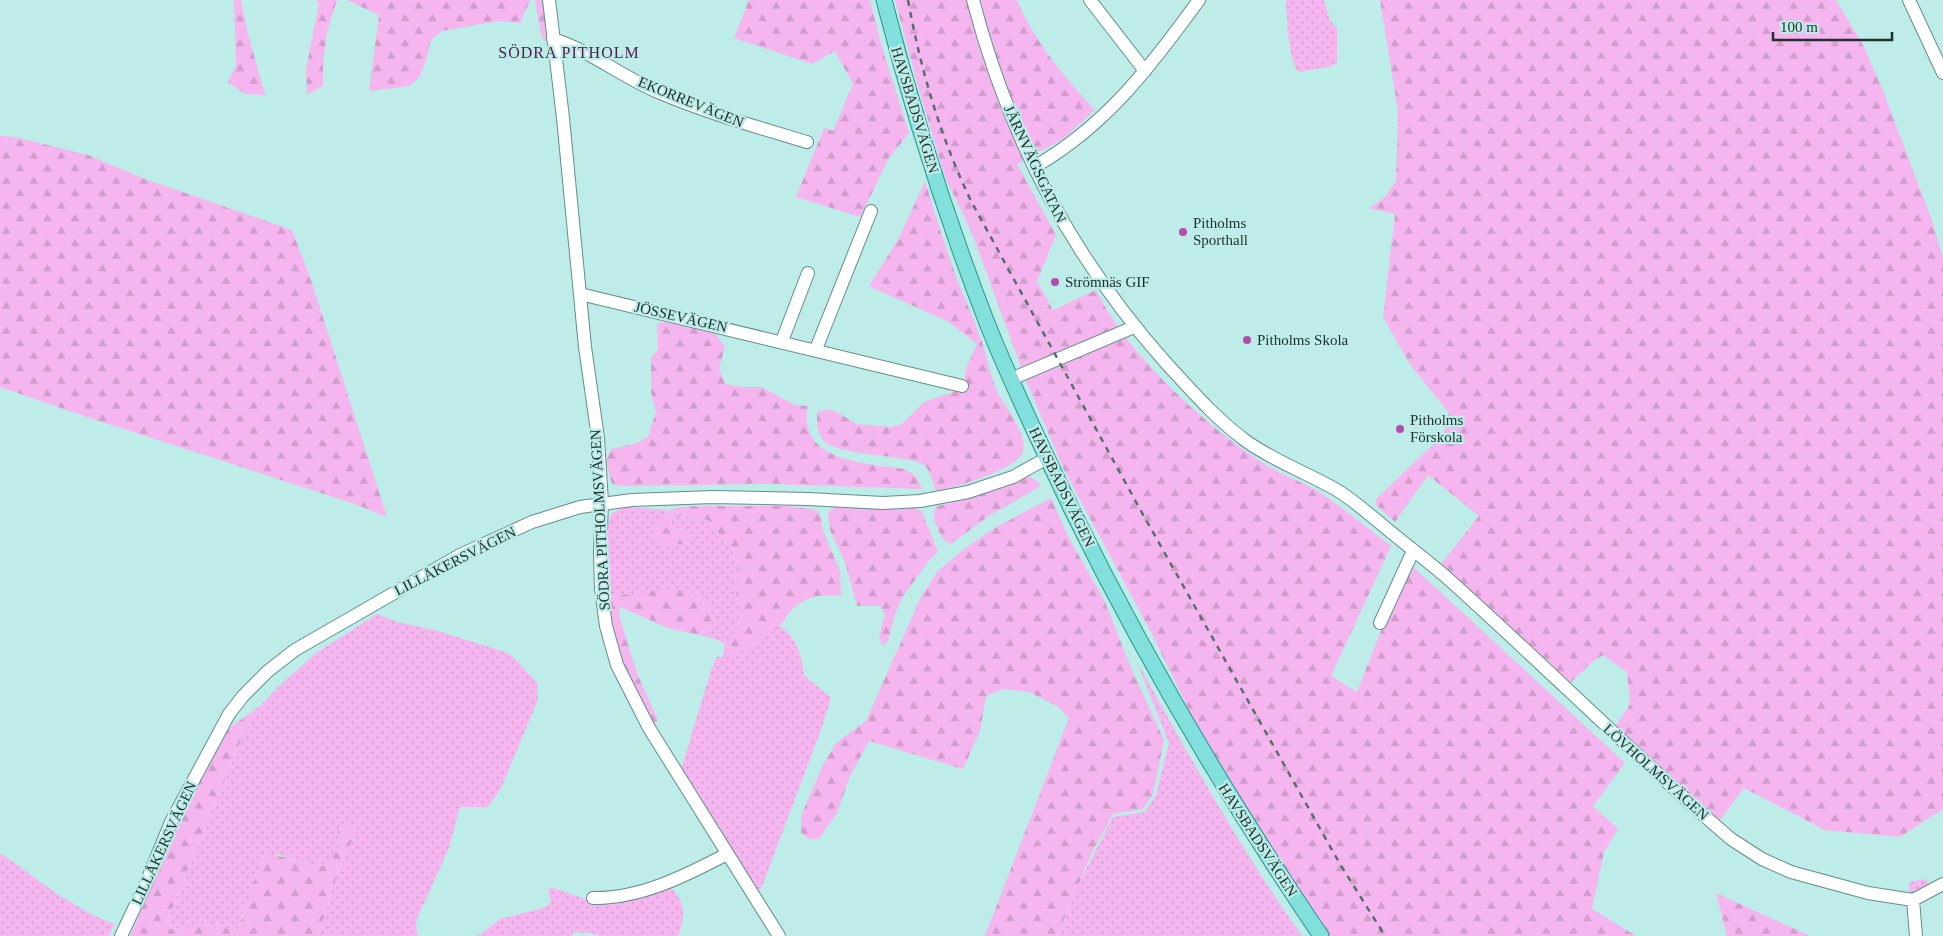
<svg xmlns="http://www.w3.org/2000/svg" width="1943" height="936" font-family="'Times New Roman',serif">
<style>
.green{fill:url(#green-dots)}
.forest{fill:url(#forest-firs)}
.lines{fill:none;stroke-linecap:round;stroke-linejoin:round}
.minor-casing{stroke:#628e8b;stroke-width:14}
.major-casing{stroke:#28958f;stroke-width:17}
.minor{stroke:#fff;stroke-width:12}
.major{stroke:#81e0db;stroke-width:15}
.rail{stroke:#54706d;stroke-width:2.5;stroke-dasharray:6 6;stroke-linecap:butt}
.poi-dot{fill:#b34bad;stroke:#beece8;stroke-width:2}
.labels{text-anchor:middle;stroke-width:4.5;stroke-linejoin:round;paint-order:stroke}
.street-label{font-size:15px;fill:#1e312f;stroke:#beece8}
.poi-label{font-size:15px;fill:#1e312f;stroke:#beece8;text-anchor:start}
.neighbourhood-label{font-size:16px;letter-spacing:1px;fill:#4e1c4c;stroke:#beece8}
</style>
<defs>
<pattern id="green-dots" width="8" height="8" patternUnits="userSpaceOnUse" patternTransform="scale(1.25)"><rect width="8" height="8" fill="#f5b6ef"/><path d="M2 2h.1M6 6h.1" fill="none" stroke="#d29dcd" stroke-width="1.8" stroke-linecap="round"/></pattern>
<pattern id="forest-firs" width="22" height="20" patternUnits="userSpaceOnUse" patternTransform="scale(1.25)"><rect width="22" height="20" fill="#f5b6ef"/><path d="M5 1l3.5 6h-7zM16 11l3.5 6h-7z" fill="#d29dcd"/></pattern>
</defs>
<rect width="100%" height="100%" fill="#beece8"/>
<path class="green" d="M1286 0H1324L1330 20 1337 28V62L1333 66 1299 72C1288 62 1287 16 1286 0Z
M624 507 668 510 657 526 653 536 659 543 687 544 695 538 684 529 672 528 671 521 677 516 690 517 708 520 733 551 738 575 735 585 737 599 743 613 738 627 725 643 708 637 714 618 635 594 617 595 609 599C603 577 602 536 611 514Z
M377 614 397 622 438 631 505 652C518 658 525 672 537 682L538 700 501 788 488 807H460L449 848 416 921 417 935 420 936H319C328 902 338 867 355 836L338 829 339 846 329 865 319 867 276 854 243 912 237 933 181 928 170 929 166 924 243 735 261 705 278 687 316 653Z
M780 626C797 638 802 656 804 675L831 698 822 727 763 884 760 890H757L681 770 712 667 717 657 735 656Z
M1136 660C1188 754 1240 849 1302 936H1057L1081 879 1113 817 1145 812 1156 795 1169 743Z
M0 853C38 879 71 908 114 924L109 936H0Z
M1925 879 1931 886 1914 894 1909 891V882Z
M669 886C686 902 686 915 678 936H600L591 933 573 932 572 936H473L480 935 500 919 546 907 551 902 548 889 554 888 593 902 614 903Z"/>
<path class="forest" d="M234 0H241L248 34 265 95 245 94 228 82 236 65Z
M316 0H337L327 32 323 64V86L307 95 306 69 319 4Z
M347 0H530L520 23 498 21 442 31 431 40 426 60 420 76 410 86 369 91 379 15Z
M535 0H544L548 34 545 42 541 34Z
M749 0H870L882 47 909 133 889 158 860 217 796 197 824 128 833 131 853 84 835 51 812 64 734 38Z
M895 0H1017C1035 42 1064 77 1095 110L1063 139 1017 164 1056 235 1037 281 1053 310 1096 290C1125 351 1203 424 1260 461 1280 475 1304 482 1324 495 1347 511 1369 529 1391 546L1331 676 1357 692 1408 562 1625 763 1593 806 1618 829 1604 852 1592 909 1636 936H1328L1218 770 1151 632 1064 470 1025 378 972 233 945 177 919 90Z
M1380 0H1836L1863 45 1884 93 1932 221 1943 258V809L1900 837 1825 830 1744 788 1713 829 1611 734 1630 704 1627 672 1603 655 1592 662 1568 685 1441 564 1479 516 1428 475 1395 522 1376 505V499L1443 435 1449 413 1411 366 1383 317 1395 214 1369 208 1385 197 1396 181 1398 111Z
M0 136 15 137 88 155 145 179 292 230 310 277 387 517 355 504 87 417 0 387Z
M925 181C935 214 945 246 957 279 965 300 975 321 982 342 988 359 990 377 998 393 1005 407 1031 439 1022 454 1010 472 956 487 936 491 933 483 931 472 925 466 920 461 910 460 903 459 884 455 843 453 828 444 817 437 817 423 817 412L829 409 839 413 856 424 891 427 902 424 924 402 956 391 964 380 967 366 977 344 949 322 869 286 899 238Z
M667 322 711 328 725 347 719 368 725 384 743 387H761L795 405 808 406C807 411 806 417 807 422 810 456 855 462 881 466 890 467 904 467 911 473 917 476 919 483 922 489L771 484 622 486 612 484 606 462 611 449 634 444 648 437 656 412 651 392V358L658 349 657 323Z
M1026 475 1036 480 1041 486 987 517 951 544 946 542C939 533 929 517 937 506L971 498Z
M1051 498 1069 538 1105 602 1132 670 1164 740 1153 794 1143 809 1113 814 1093 850 1057 936H985L1069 718 1057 706 1029 692 1003 689 986 696 980 731 963 769 869 741 850 776 837 813 819 839H809L801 833V816L823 765 836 743 866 721 920 599 937 572 964 549 998 526Z
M704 506H787L817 510 821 518 822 528 840 571 841 596C821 593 803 597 789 613 785 617 784 622 780 626 774 631 742 654 735 656 732 657 727 657 723 657L725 643 738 627 743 613 737 599 735 585 738 575 733 551 708 520 690 517 677 516 671 521 672 528 684 529 695 538 687 544H659L653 536C664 505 674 507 704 506Z
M910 507 920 510 923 514 938 552 930 559 902 598 895 614 888 641 882 646 879 636 885 614 880 606H857L845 562 830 530 828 512 834 508Z
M667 588 704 595 714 618 708 637 668 628 620 607 619 615 638 676 658 720 655 724 651 723C632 685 607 644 609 599L617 595 635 594Z
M261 705 243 735 166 924 170 929 217 925 237 932 263 856C288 853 306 869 329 865L339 846 338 829 351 823 355 836C338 867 328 902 319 936H130L199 776 228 729Z
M1716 893 1810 936H1727Z"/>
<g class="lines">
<defs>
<path id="minor" d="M549 0 563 118 585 347 598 438 602 503 600 551 601 589 606 626 617 665 649 728 779 936
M973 0C1009 138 1071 256 1166 363 1191 390 1216 419 1246 441 1274 461 1305 472 1335 489 1351 498 1365 511 1380 523 1401 541 1424 558 1445 576 1531 653 1614 735 1700 812L1731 839 1762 859 1791 872 1868 893 1913 900 1943 884
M1090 0 1145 71
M1909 0 1943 73
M553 39C591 51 622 77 658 92 707 113 757 127 807 142
M1034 167C1106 126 1151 66 1199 0
M580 294 962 386
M782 341 808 273
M816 349 871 211
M1011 379 1134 327
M1380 623 1413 551
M593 898C640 899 687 875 727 854
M1913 900 1916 936
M121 936 146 883 171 822 229 714 243 696 268 671 295 650 460 555 532 522 580 507 632 500 712 497 808 499 883 503 920 501 968 492 1013 477 1047 458"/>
<path id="major" d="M884 0C912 110 946 217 987 323 1012 386 1042 447 1071 508 1144 657 1228 799 1321 936"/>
</defs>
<use href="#minor" class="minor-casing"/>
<use href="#major" class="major-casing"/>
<use href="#minor" class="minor"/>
<use href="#major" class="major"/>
<path class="rail" d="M908 0C921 71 940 136 971 201L1141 511 1340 864 1385 936"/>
</g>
<g class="poi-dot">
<circle cx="1183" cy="232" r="5"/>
<circle cx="1055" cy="282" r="5"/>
<circle cx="1247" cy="340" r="5"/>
<circle cx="1400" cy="429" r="5"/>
</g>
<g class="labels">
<g class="street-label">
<text transform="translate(691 102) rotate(22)" y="5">EKORREVÄGEN</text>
<text transform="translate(915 110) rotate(73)" y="5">HAVSBADSVÄGEN</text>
<text transform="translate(1035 164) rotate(65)" y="5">JÄRNVÄGSGATAN</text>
<text transform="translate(681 317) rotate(13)" y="5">JÖSSEVÄGEN</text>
<text transform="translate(1062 487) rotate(64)" y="5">HAVSBADSVÄGEN</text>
<text transform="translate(600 520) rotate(-93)" y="5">SÖDRA PITHOLMSVÄGEN</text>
<text transform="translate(455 561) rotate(-27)" y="5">LILLÅKERSVÄGEN</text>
<text transform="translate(1656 772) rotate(42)" y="5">LÖVHOLMSVÄGEN</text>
<text transform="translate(1258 840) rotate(57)" y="5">HAVSBADSVÄGEN</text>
<text transform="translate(164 843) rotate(-65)" y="5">LILLÅKERSVÄGEN</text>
</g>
<g class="poi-label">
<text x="1193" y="228">Pitholms<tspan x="1193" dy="17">Sporthall</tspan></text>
<text x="1065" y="287">Strömnäs GIF</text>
<text x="1257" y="345">Pitholms Skola</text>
<text x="1410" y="425">Pitholms<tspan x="1410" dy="17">Förskola</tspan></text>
</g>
<g class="neighbourhood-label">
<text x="569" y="58">SÖDRA PITHOLM</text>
</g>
</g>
<path d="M1773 32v8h119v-8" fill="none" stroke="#1e312f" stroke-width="2.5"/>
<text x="1780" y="32" font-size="15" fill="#1e312f" stroke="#beece8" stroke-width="4" paint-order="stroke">100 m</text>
</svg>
